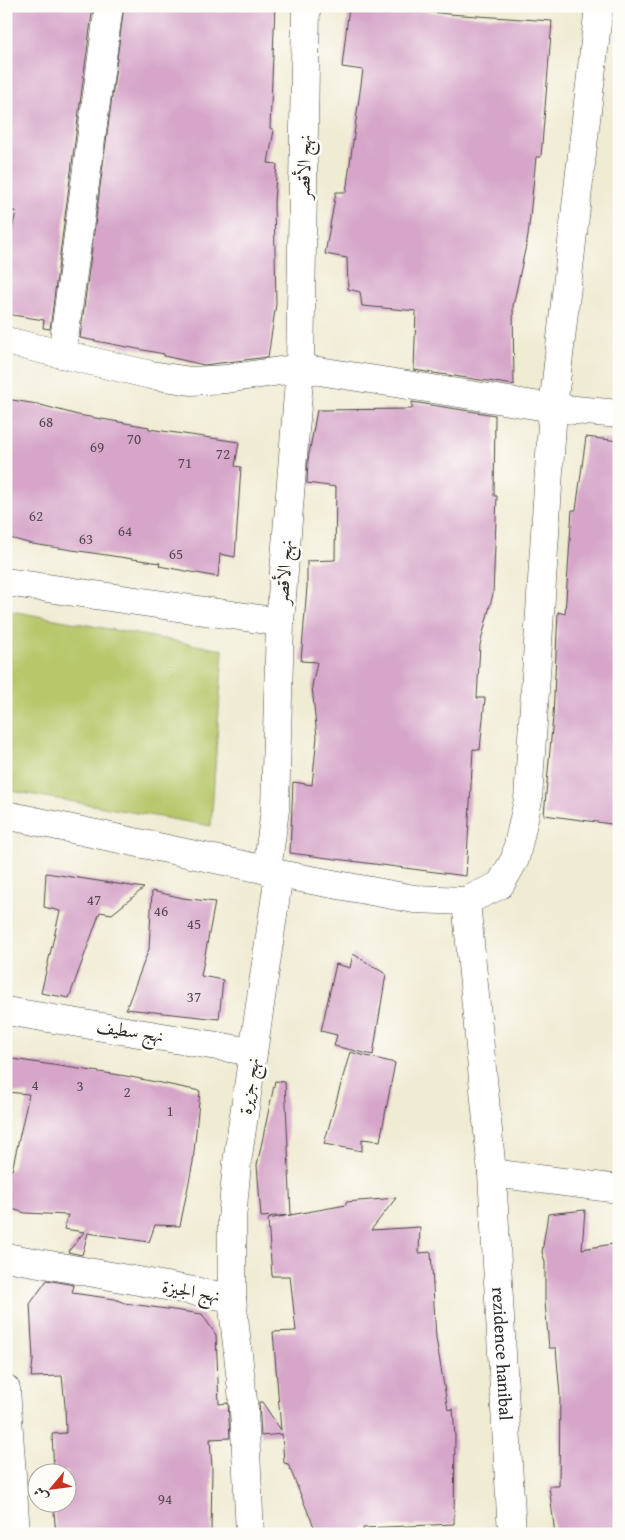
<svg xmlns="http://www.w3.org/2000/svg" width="625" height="1540" font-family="'Gentium Book Plus',Amiri,serif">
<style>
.green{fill:#b7c76a;stroke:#71794a}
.building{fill:#d6a5c9}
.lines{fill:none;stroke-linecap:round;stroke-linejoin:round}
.minor-casing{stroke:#494844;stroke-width:29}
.minor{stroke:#fff;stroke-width:28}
.labels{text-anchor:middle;stroke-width:5;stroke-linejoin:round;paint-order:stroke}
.number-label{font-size:15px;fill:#564a52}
.street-label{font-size:18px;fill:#2b2b2b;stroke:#fdfcf7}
</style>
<rect width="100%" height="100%" fill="#fdfcf7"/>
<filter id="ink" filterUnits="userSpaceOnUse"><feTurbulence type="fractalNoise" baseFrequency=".02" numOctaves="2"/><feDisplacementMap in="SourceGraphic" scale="10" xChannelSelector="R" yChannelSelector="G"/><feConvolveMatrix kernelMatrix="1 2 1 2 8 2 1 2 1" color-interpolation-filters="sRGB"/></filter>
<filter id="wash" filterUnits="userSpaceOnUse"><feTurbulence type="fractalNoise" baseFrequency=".0096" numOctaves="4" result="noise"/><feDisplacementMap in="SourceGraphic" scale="20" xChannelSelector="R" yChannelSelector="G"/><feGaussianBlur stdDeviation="1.12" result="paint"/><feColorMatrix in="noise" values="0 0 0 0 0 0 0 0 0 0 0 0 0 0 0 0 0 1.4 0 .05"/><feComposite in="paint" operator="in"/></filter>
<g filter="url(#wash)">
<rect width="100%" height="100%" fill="#f0ebd3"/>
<path class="green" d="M6 610 223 650 211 826 6 790Z"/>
<g id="blocks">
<path class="building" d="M6 6H93L50 329 43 328 44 320 6 314V259L16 211H6Z
M124 6H275L270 128 274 130 268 163 277 164 274 201 276 304 268 357 204 365 164 356V354L80 338Z
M349 6H381L448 14 552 21 541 157H536L528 236 513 306 514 385 414 370 416 311 362 306 360 292 348 289 347 258 325 254 336 192H346L363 70 342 67Z
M6 399 37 404 78 415 149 427V429L239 442 235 466 241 467 235 557 220 554 218 577 159 566 160 563 32 544 6 537Z
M412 402 495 415 494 496H497L493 594 480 645 477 698H485L480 750 473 749 466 876 290 853 293 782 312 785 317 737 312 686 317 662 301 661 307 587V561L335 560 336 487 307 483 308 460 317 410 412 409Z
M586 437 619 441V825L544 815 553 717 558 612 565 614 572 510H576Z
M46 873 144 888 112 914 100 912 69 998 41 993 60 911 44 907Z
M152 891 183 898 215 902 201 976 223 980 219 1019 126 1009 149 949Z
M353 954 386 974 373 1055 334 1046 337 1035 321 1031 336 964 350 968Z
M350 1052 395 1063 380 1141 362 1139V1151L324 1144Z
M6 1058 126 1076 200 1091 193 1162 180 1226 155 1225 149 1242 88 1233 82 1255 68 1252 84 1232 64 1229 68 1215 25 1213 6 1207V1170H12L29 1094 6 1092Z
M275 1081 285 1082 291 1215 261 1217 257 1165Z
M396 1198 371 1230 420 1227 419 1253 431 1252 436 1338 448 1410 453 1409 455 1436 454 1524 363 1528 364 1534H317L288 1464 284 1463 282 1434 261 1436 259 1402H262L281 1430 273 1332 296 1331 290 1276H272L268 1219 346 1205V1202Z
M585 1210 582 1249 619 1243V1532L602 1534H555L549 1486H559L560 1395 556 1348H549L545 1302V1262L542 1252 548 1214Z
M47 1280 74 1285 72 1293 115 1299 124 1303 202 1314 216 1335 219 1404 228 1403 230 1438 210 1439 212 1467 211 1534H56L53 1502H68V1472H54L52 1434 66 1433 65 1405 62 1376 31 1377 33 1360 30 1304Z"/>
</g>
</g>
<g filter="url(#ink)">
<use href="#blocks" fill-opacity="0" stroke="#494844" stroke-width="1"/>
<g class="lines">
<defs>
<g id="minor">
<path d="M6 341 151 375 191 381 226 379 300 368 553 408 619 414"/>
<path d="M62 354 109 6"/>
<path d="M6 582 280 622"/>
<path d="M6 815 267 870 275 810 280 622 300 368 306 6"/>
<path d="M267 870 279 874 414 899 466 901 500 885 515 859 528 800 553 408 599 6"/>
<path d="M466 901 492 1173 619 1189"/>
<path d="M6 1011 253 1052"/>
<path id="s1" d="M492 1173 512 1534"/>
<path d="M6 1257 232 1298 244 1410 250 1534"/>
<path d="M232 1298V1219L237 1163 279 874"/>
<path d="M6 1389 16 1534"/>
</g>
</defs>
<use href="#minor" class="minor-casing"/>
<use href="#minor" class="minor"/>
</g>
</g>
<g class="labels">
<g class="number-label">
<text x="46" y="427">68</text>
<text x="134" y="444">70</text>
<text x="97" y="452">69</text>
<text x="223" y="459">72</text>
<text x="185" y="468">71</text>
<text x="36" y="521">62</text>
<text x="125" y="536">64</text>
<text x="86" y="544">63</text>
<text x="176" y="559">65</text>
<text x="94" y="905">47</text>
<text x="161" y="916">46</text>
<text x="194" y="929">45</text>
<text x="194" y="1002">37</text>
<text x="35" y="1090">4</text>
<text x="80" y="1091">3</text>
<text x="127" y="1097">2</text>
<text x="170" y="1116">1</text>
<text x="165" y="1504">94</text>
</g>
<g class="street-label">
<text transform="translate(304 167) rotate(-89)" y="6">نهج الأقصر</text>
<text transform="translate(284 572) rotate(-86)" y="6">نهج الأقصر</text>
<text transform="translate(130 1031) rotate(9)" y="6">نهج سطيف</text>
<text transform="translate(249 1086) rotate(-82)" y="6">نهج جزيرة</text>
<text transform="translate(191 1291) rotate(10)" y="6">نهج الجيزة</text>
<text dy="6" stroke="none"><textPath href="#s1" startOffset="181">rezidence hanibal</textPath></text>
</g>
</g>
<rect width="625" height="1540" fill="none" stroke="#fdfcf7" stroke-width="25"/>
<g transform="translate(52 1488) rotate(241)"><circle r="24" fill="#fdfcf7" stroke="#a9a8a5"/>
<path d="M0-4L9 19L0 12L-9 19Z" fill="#c8321e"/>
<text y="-8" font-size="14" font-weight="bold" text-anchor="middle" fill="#2b2b2b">ش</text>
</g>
</svg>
